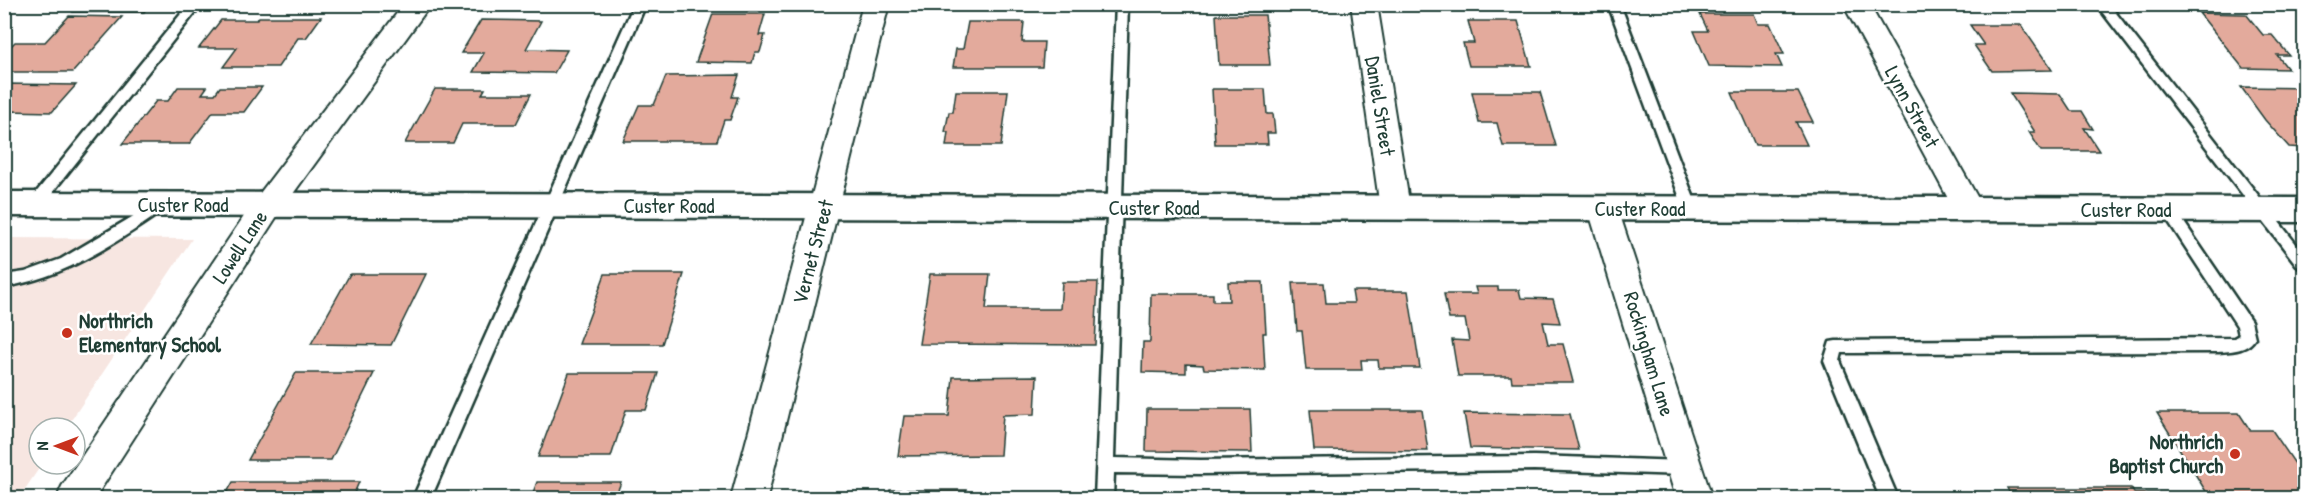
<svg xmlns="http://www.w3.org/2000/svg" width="2309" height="503" font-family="'Patrick Hand',sans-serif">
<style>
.built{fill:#f7e6e1}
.building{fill:#e3aa9c;stroke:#1f3d34;stroke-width:1.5}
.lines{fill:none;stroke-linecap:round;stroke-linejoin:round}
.lane-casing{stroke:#1f3d34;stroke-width:5}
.street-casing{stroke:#1f3d34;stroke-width:4}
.secondary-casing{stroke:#1f3d34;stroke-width:5}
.lane{fill:#fff;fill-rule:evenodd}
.street{fill:#fff;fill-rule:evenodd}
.secondary{fill:#fff;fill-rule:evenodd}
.poi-dot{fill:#c8321e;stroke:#fff;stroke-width:2}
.labels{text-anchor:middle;stroke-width:5;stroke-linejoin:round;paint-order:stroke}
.street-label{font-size:21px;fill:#1f3d34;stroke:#fff}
.poi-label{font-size:21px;font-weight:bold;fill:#1f3d34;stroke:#fff;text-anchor:start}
</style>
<rect width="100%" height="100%" fill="#fff"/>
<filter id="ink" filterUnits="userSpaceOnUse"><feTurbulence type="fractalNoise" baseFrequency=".0167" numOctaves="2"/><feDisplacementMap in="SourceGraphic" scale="12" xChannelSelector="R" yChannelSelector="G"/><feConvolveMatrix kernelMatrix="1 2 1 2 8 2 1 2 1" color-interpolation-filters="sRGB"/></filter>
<g filter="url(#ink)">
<path class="built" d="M5 238 192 239 66 428H39V464H42L19 498H5Z"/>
<path class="building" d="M80 4H150L144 12H73Z
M1945 4H1997L1999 7H1947Z
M2199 13 2246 14 2263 35H2272L2289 55H2277L2288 69 2243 68Z
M713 14H765L759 35H765L760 52H755L752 63 696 62Z
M1700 14H1754L1758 24H1770L1784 54H1776L1782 67 1709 66 1694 31H1708Z
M1216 15H1265L1270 65H1219Z
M69 16 122 17 73 72H4V53L15 42H45Z
M259 17H321L306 38H298L278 67H223L237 48H199L221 20H257Z
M481 20 541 21 526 49 567 50 554 73 473 72 484 53H461Z
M1468 21H1518L1531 66H1469L1463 43H1474Z
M968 22H1024L1022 42H1044L1042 67H953L956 49H963Z
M1970 25H2021L2052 70 1992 71 1974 45H1984Z
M739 75 732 97H738L730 120H724L717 141H623L639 105H654L666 76Z
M4 84 76 85 52 112 8 111 4 115Z
M178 87H207L202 94H215L220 87H262L244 112H213L189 144H122L156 101H168Z
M2241 87 2304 88V148L2289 147 2265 120Z
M435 89H485L482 94H531L516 124H462L453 143H405Z
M1212 89H1265L1267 114H1273L1275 133H1267L1268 144H1215Z
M956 91H1008L1001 146H946L948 132H945L949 112H953Z
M1472 92H1540L1556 146H1503L1497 123H1479Z
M1732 92H1798L1813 122H1796L1807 145H1755Z
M2010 93 2060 94 2071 111H2082L2093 129 2084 128 2099 151H2041L2029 132H2035Z
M350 274H426L391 345 311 344Z
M605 274H684L662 344H579Z
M930 274H990L986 309H1060L1062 282H1098L1095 345 919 344Z
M1228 282H1263L1266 333H1263L1265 370 1204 369 1203 365 1186 364V373L1142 372 1143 342H1150L1151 294H1213V301H1229Z
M1293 283H1324L1326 303H1354L1352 291H1408L1420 368H1379L1378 360H1361L1362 370H1306L1302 331H1297Z
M1475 287H1498V290H1519L1521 298 1553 299 1560 323 1543 322 1548 344H1563L1573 382H1512L1511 376H1458L1452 340 1469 341 1465 319H1449L1444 294H1477Z
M296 373H374L331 460H248Z
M569 373H658L646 410H626L611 457H538Z
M1037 376 1035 414 1003 415 1000 455 898 456 904 416H949L953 377Z
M1147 409H1250L1252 452 1146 451Z
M1310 410H1422L1428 451 1314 450Z
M1464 413 1570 414 1579 450 1470 448Z
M2157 413H2239L2250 430H2272L2304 477V498H2210Z
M233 482H359L352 498H224Z
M537 482H621L615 498H531Z
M2007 488H2131L2134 493H2166L2169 498H2012Z
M890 490H967L966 498H888Z"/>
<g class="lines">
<defs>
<path id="lane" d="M189 4H202L40 208H30L28 204 30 200Z
M634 4H646L431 498H413Z
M1116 4H1128L1114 458 1201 460 1534 456 1684 461 1690 463 1693 468 1690 473 1684 475 1534 470 1201 474 1114 473 1113 498H1095Z
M1608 4H1620L1698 209 1696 213 1691 214 1684 209Z
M2096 4H2109L2304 254V270L2299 268Z
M159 201 164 202 166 206 164 210C114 244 66 277 4 287V275L25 272 61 259Z
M2168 205 2173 206 2251 321 2255 338C2248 351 2231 351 2218 352L1842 353 1840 361 1898 498H1880L1824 361 1830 342 1836 341 2234 338 2239 335 2237 326 2161 210Z"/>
<path id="street" d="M404 4H431L279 213 95 498H57L62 486 257 197Z
M863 4H889L767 498H731Z
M1351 4H1377L1410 208 1406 216 1395 219 1384 216 1380 208Z
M1843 4H1869L1984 209 1980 217 1969 220 1958 217Z
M1603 198 1614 201 1618 209 1712 498H1676L1588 209 1592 201Z"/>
<path id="secondary" d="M4 192 2304 198V222L4 216Z"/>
</defs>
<use href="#lane" class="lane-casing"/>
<use href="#street" class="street-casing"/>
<use href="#secondary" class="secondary-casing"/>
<use href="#lane" class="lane"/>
<use href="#street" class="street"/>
<use href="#secondary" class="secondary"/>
</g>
</g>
<g class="poi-dot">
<circle cx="67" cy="333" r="6"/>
<circle cx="2235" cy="454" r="6"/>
</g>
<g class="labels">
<g class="street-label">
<text transform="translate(1380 106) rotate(81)" y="7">Daniel Street</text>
<text transform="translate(1912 107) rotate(61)" y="7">Lynn Street</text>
<text x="183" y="212">Custer Road</text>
<text x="669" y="213">Custer Road</text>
<text x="1154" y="215">Custer Road</text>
<text x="1640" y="216">Custer Road</text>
<text x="2126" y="217">Custer Road</text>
<text transform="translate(240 247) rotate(-57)" y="7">Lowell Lane</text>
<text transform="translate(813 252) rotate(-75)" y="7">Vernet Street</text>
<text transform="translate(1649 354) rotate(73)" y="7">Rockingham Lane</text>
</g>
<g class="poi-label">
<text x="79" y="328">Northrich<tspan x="79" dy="24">Elementary School</tspan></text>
<text x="2223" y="449" text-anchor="end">Northrich<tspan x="2223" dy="24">Baptist Church</tspan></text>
</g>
</g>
<rect width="2309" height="503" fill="none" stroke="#fff" stroke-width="24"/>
<rect x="12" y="12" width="2285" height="479" fill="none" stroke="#1f3d34" stroke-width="2" filter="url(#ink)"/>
<g transform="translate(57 446) rotate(270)"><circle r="28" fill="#ffffff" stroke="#a5b1ae" stroke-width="1.5"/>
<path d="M0-4.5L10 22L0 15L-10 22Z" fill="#c8321e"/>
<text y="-9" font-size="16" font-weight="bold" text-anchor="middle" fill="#1f3d34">N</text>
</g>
</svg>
